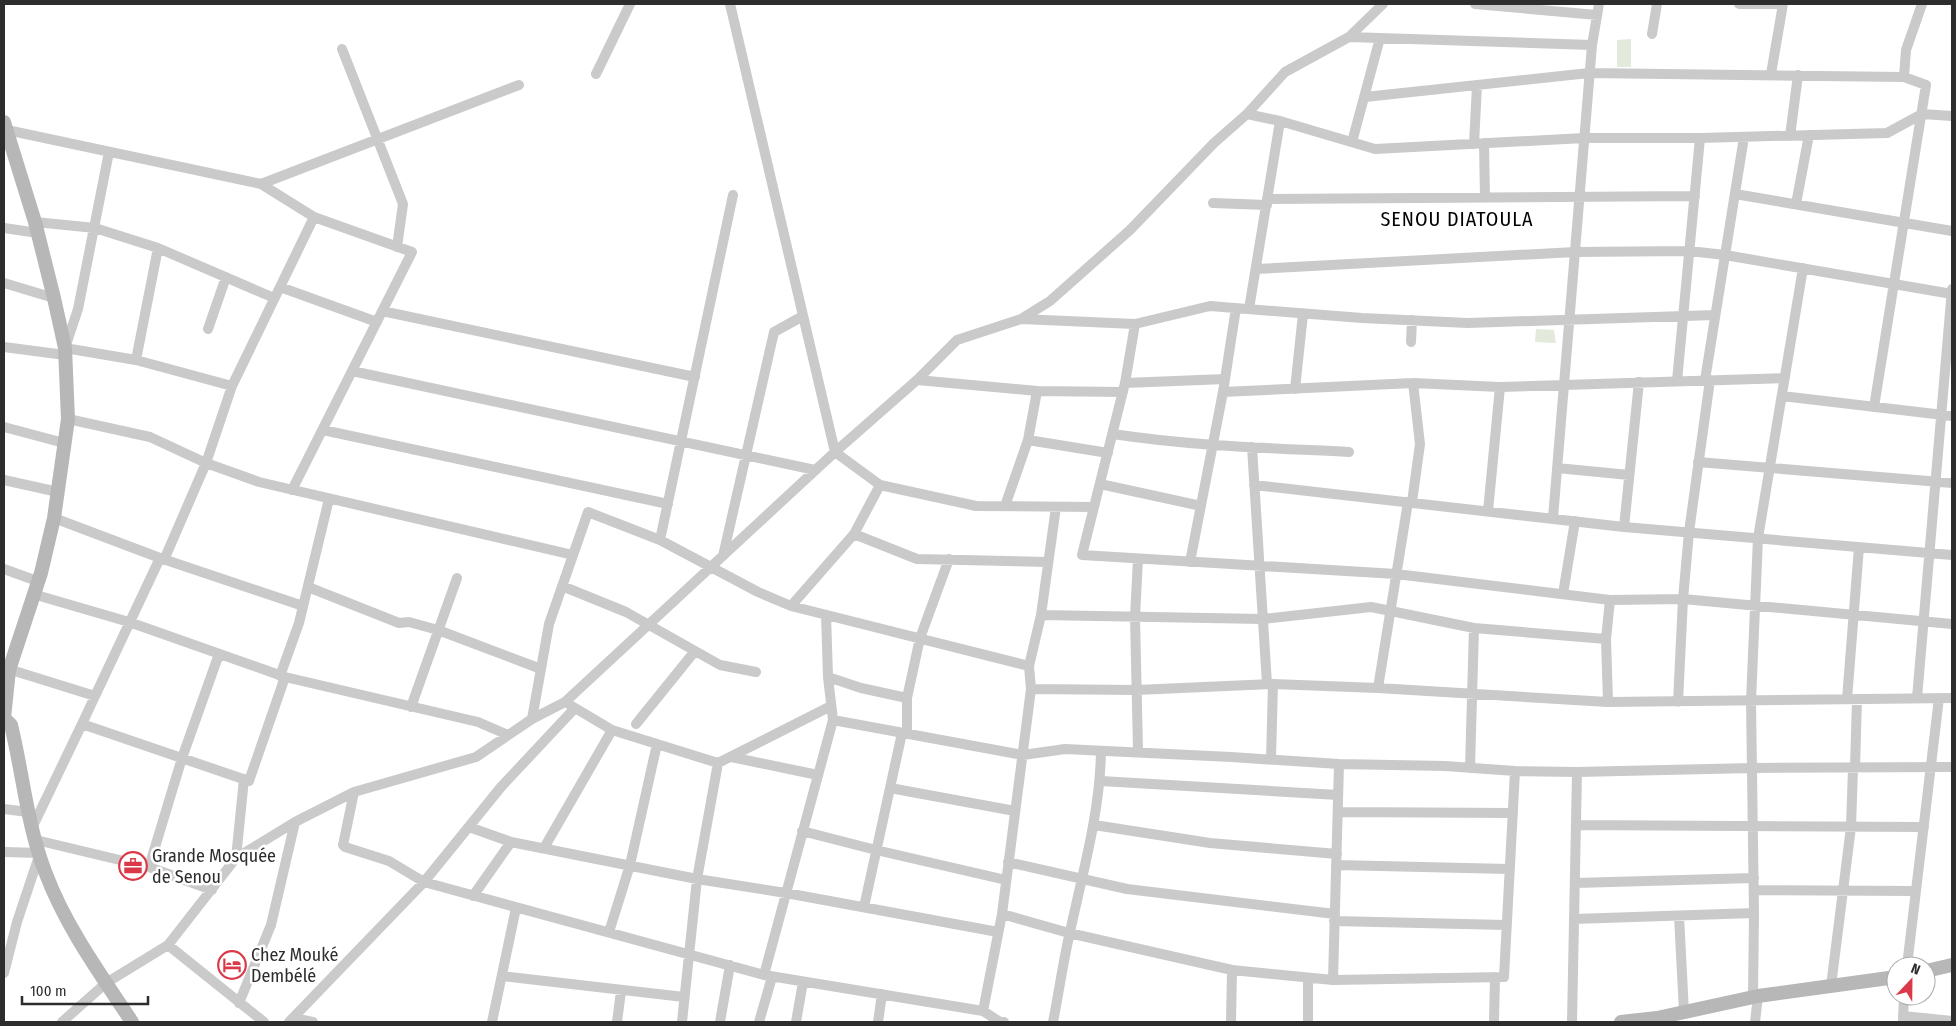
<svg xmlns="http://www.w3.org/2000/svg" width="1956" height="1026" font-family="'Fira Sans Condensed',sans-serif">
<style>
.garden{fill:#e3eadb}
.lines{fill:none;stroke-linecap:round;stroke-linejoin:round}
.street{stroke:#cacaca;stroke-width:10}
.secondary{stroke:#b7b7b7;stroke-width:14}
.labels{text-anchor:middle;stroke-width:5;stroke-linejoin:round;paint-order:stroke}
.poi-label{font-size:18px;fill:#2d2d2d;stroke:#fff;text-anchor:start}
.quarter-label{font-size:20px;letter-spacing:1px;fill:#000;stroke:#fff}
</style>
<rect width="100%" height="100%" fill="#fff"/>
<path class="garden" d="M1631 39V67H1617V40Z
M1536 329 1554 330 1556 343 1535 342Z"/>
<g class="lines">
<path class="street" d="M730 4 835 452 880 485 976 506 1094 507
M1475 4 1597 15
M1739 4H1783
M1652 34 1657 4
M1349 37 1592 45
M342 49 403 204 397 247
M596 74 630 4
M1771 74 1783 4
M1365 97 1589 73 1904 77
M1247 114 1280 121 1375 149 1584 138H1700L1887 133 1922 114 1952 116
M7 130 261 184 314 217 412 252 292 490
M1790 136 1798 75
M1352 142 1380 38
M1484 143 1485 198
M1474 144 1477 85
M109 152 78 309 65 348 136 360 232 386
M261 184 519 85
M1735 194 1952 231
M1267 199 1695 196
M1213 203 1267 205
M1796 204 1809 135
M35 222 95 228 158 248 274 298
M4 228 38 233
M1256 269 1575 252 1689 251 1725 255 1952 294
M4 283 54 298
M280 287 377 322
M1249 309 1280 121
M382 311 695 377
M1021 319 1135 324 1210 306 1362 318 1468 323 1715 315
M1135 324 1125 383 1082 555 1396 574 1610 600 1683 599 1952 624
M208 329 226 277
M1411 342 1412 320
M4 347 65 355
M136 360 158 248
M352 371 815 470
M917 380 1037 391 1123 392
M1705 380 1744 137
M1677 381 1700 138
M1125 383 1225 379
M1295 389 1303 314
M1223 392 1413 383 1500 387 1785 378
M1782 396 1952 416
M1874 407 1926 85 1904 77 1906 50 1922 4
M68 419 150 437 206 463 259 482 573 555
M4 427 64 443
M323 430 668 504
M1113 434C1191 446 1270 448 1349 452
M1028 440 1108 453
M1252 447 1267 684
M1698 462 1952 483
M1557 468 1629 475
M4 480 58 492
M1100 484 1201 506
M1254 485 1624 527 1952 555
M1412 502 1420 444 1413 383
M1005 506 1028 440 1037 391
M1488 511 1500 387
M54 518 160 558 303 606
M1553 518 1592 45 1599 4
M1624 527 1639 382
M854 534 917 559 1048 562
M660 540 733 195
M723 556 774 332 803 316
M1138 559 1135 617 1138 751
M164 560 206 463 232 386 314 217
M1190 562 1223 392 1236 308
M4 569 37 581
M562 586 626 612 720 665 756 672
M308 587 399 623 409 622 438 630 541 669
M33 594 129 622 285 677 249 781 82 724 95 696
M1563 594 1575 521
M791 606 854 534 880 485
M1041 615 1263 619 1371 607 1474 628 1606 639 1608 702
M1606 639 1610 600
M5 668 95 696 160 558
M280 676 299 623 329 499
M285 677 478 722 508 735
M828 677 861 688 907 698
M1378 688 1408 502
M1031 689 1136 690 1273 684 1378 688 1608 702 1952 698
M1917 698 1952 289
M1847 699 1859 547
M1678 702 1683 599 1689 532 1710 380
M570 705 612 730 718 763 831 706
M411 707 457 578
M532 719 549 624 588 512 660 540 758 592 791 606 1029 666
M833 720 1023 755 1065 749 1231 757 1339 764 1445 766 1515 771 1577 772 1753 768 1952 767
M636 724 695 651
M907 734V698L920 638 949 559
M731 757 818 775
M1271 759 1273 684
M1470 768 1474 628
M1855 768 1857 699
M1101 781 1338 795
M890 788 1015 811
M354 792 343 845 345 847 389 861 424 882 764 975 833 720 828 677 826 615
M4 809 28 812
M1338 812 1513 813
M1094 825 1210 843 1337 854
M1576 825 1924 827
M469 827 511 842 697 879 786 893 998 932
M32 828 82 724
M802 831 876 850 1006 880
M36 840 149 867 212 890
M544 848 612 730
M4 852 40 853 17 922 4 973
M236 858 244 779
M1008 862 1127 889 1335 914
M1336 865 1509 869
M149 867 182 758 219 654
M1575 883 1754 878
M1754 890 1916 891
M473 896 511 842
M864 907 902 733
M1002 914 1069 933 1232 970 1231 1022
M1679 916 1684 1012
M1574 919 1754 913
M1334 921 1506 925
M609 932 630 865 657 744
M168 945 264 1022
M1907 966 1939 698
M1232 970 1333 980 1504 977 1515 771
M764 975 983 1011 1000 1022H1004
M502 976 684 997
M1333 980 1339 764
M1831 986 1851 827 1853 768
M1753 997 1754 913 1751 701 1758 538 1803 268
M239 1003 271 925 295 822
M983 1011 1002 914 1031 689 1029 666 1041 615 1056 507
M1903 1016 1952 1021
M293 1018 313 1022
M1903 1021 1904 996
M62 1022 106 983 168 945 236 858 295 822 354 792 476 757 532 719 565 702 835 452 917 380 957 340 1021 319 1050 301 1130 230 1214 143 1247 114 1285 72 1349 37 1383 4
M289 1022 424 882 501 787 575 708
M492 1022 516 908
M617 1022 621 991
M682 1022 697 879 718 763
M720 1022 730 965
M759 1022 772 977
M796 1022 803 982
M878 1022 882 994
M1053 1022C1059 992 1063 962 1070 932 1083 871 1100 813 1101 751
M1308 1022V978
M1494 1022 1495 977
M1572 1022 1577 772
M1755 1022 1758 996"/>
<path class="secondary" d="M4 122 35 222 54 298 65 348 68 419 54 518 41 573 9 670 4 718 11 725C23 774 27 826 46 874 66 927 101 975 132 1022
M1926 971 1952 965
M1621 1022 1657 1018 1758 996 1896 977"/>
</g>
<defs>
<symbol id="office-ring" viewBox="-11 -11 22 22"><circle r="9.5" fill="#fff" stroke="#da3948" stroke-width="1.5"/><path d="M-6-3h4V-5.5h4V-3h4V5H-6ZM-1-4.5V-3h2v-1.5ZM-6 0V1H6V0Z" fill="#da3948"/></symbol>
<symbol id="hotel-ring" viewBox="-11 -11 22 22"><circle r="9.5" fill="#fff" stroke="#da3948" stroke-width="1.5"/><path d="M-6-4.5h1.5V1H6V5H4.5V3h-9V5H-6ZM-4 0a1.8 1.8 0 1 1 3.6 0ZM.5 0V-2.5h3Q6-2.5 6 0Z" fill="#da3948"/></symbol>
</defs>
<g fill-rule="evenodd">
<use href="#office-ring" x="117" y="850" width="32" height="32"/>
<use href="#hotel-ring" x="216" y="949" width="32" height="32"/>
</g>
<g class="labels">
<g class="poi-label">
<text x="152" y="862">Grande Mosquée<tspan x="152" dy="21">de Senou</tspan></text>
<text x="251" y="961">Chez Mouké<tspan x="251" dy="21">Dembélé</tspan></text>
</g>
<g class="quarter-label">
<text x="1457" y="226">SENOU DIATOULA</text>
</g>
</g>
<rect width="1956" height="1026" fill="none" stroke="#2d2d2d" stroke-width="10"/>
<g transform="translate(1911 981) rotate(22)"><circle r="24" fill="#ffffff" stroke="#ababab"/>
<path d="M0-4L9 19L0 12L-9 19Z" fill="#da3948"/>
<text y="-8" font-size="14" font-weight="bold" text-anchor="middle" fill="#2d2d2d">N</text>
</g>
<path d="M22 996v8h126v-8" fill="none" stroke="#2d2d2d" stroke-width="2.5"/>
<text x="30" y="996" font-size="15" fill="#2d2d2d" stroke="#ffffff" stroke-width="4" paint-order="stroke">100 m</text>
</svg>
